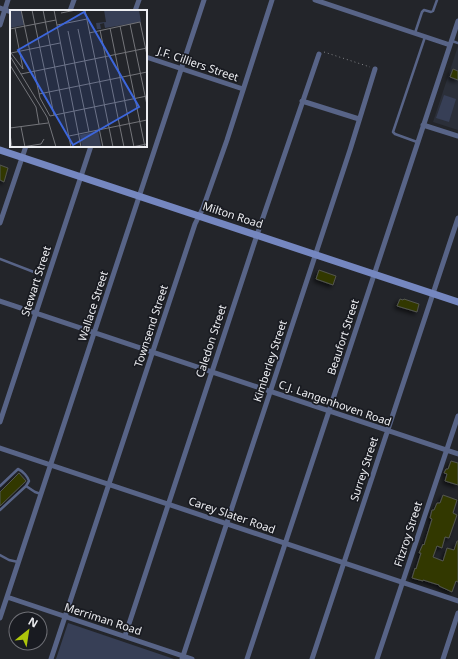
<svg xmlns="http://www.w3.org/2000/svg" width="458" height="659" font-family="'Noto Sans',sans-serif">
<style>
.built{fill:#2b2f39}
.green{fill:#373f56}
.building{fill:#313906;stroke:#53554e;filter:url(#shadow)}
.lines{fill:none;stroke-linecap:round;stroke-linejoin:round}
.path{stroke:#808286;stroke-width:1;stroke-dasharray:1 3;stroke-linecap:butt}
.lane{stroke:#586487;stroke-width:2.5}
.street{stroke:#586487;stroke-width:5}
.secondary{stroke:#7587c0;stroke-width:7}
.labels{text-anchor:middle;stroke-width:3.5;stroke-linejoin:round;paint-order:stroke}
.street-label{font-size:11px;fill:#edeef2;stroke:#191b21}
.inset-road{fill:none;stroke:#74757a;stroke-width:1}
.view{fill:#3c66dc;fill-opacity:0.15;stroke:#3c66dc;stroke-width:2}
.inset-edge{fill:none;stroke:#edeef2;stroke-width:2}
</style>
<defs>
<filter id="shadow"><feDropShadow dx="-2.5" dy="2.5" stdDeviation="2" flood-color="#0009"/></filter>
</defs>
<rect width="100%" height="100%" fill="#23252a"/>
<path class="built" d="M458 46V130L433 122Z"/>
<path class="green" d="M444 95 456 99 449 122 436 118Z
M68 623 174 659H56Z"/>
<path class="building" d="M453 69 458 71V80L450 77Z
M0 165 8 168 4 182 0 180Z
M319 270 336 276 333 285 316 279Z
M400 299 403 300 404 299 419 304 417 312 397 306Z
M451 461 458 463V485L445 481 447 474 444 473 446 469H448Z
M19 473 26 481 0 506V492Z
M443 495 457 500 453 513 457 515 449 538 445 537 442 548 437 546 433 557 443 561 447 548 454 550 457 541H458V582L456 581 452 592 439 586V585L423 580V581L412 578 415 568 416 569 421 553H419L423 544 424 545 432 519 430 518 432 510H434L437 503H440Z"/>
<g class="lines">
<path class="path" d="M324 52 370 67"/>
<path class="lane" d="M415 33 422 12 424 10 431 12 433 11 437 0
M452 41 458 43
M417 142 395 134 393 132 425 37
M0 259 39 274
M0 486 18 469C23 471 28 477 29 481L26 486 0 510
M26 486 35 492 41 494
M0 555 9 560 18 562"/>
<path class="street" d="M315 0 450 45
M0 8 11 12
M70 11 74 0
M135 11 139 0
M0 25 8 0
M146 57 243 89
M302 101 359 119
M423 125 458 136
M0 223 26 146
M0 301 458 454
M0 422 91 146
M0 448 458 601
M7 597 192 659
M0 618 204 0
M125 636 257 235 319 54
M51 659 195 224 203 208 227 140 272 0
M182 659 350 150 375 69
M247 659 458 21
M312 659 458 218
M377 659 458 416
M443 659 458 613"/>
<path class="secondary" d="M0 150 458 302"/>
</g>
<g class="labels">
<g class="street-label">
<text transform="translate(198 64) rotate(19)" y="4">J.F. Cilliers Street</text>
<text transform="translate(233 215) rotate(18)" y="4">Milton Road</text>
<text transform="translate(36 281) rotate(-72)" y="4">Stewart Street</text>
<text transform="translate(93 306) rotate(-72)" y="4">Wallace Street</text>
<text transform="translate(151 326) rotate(-72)" y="4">Townsend Street</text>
<text transform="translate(343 337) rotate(-72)" y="4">Beaufort Street</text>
<text transform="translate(211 341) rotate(-72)" y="4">Caledon Street</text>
<text transform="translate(270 361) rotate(-72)" y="4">Kimberley Street</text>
<text transform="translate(335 403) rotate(19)" y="4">C.J. Langenhoven Road</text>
<text transform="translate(364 469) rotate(-72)" y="4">Surrey Street</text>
<text transform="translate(232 515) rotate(19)" y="4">Carey Slater Road</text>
<text transform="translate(408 534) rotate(-72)" y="4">Fitzroy Street</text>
<text transform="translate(103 619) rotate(18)" y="4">Merriman Road</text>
</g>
</g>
<g transform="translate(10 10)">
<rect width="137" height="137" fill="#23252a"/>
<path d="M0 0H11L14 15 0 18ZM94 0H129L131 12 95 18 94 13 90 14 91 19H87L86 13 96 12ZM88 121 91 136 72 137 70 125Z" fill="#373f56"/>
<path class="inset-road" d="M11 0 30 88 40 106 137 86M22 0 44 105M33 0 61 137M44 0 71 137M75 0 103 137M51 3 66 0M120 14 137 95M47 15 77 9M110 16 135 137M5 18 13 59M100 18 124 137M0 19 46 10M68 19 93 137M90 20 114 137M58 21 79 122M79 23 130 12 137 45M1 43 50 33M1 43 13 59M0 46 37 107 46 137M0 55 26 97 29 114M11 64 137 38M29 84 137 62M11 117 15 137M0 118 38 113M0 124 2 137M59 126 137 110M12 137 31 134 34 129M122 137 137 134"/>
<path class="view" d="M74 2 129 97 63 135 8 40Z"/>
<rect width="137" height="137" class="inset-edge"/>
</g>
<g transform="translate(28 631) rotate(30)"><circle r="19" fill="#191b21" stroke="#6e6f75"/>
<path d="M0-3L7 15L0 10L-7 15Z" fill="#aec60b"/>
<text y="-6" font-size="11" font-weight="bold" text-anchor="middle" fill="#edeef2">N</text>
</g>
</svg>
